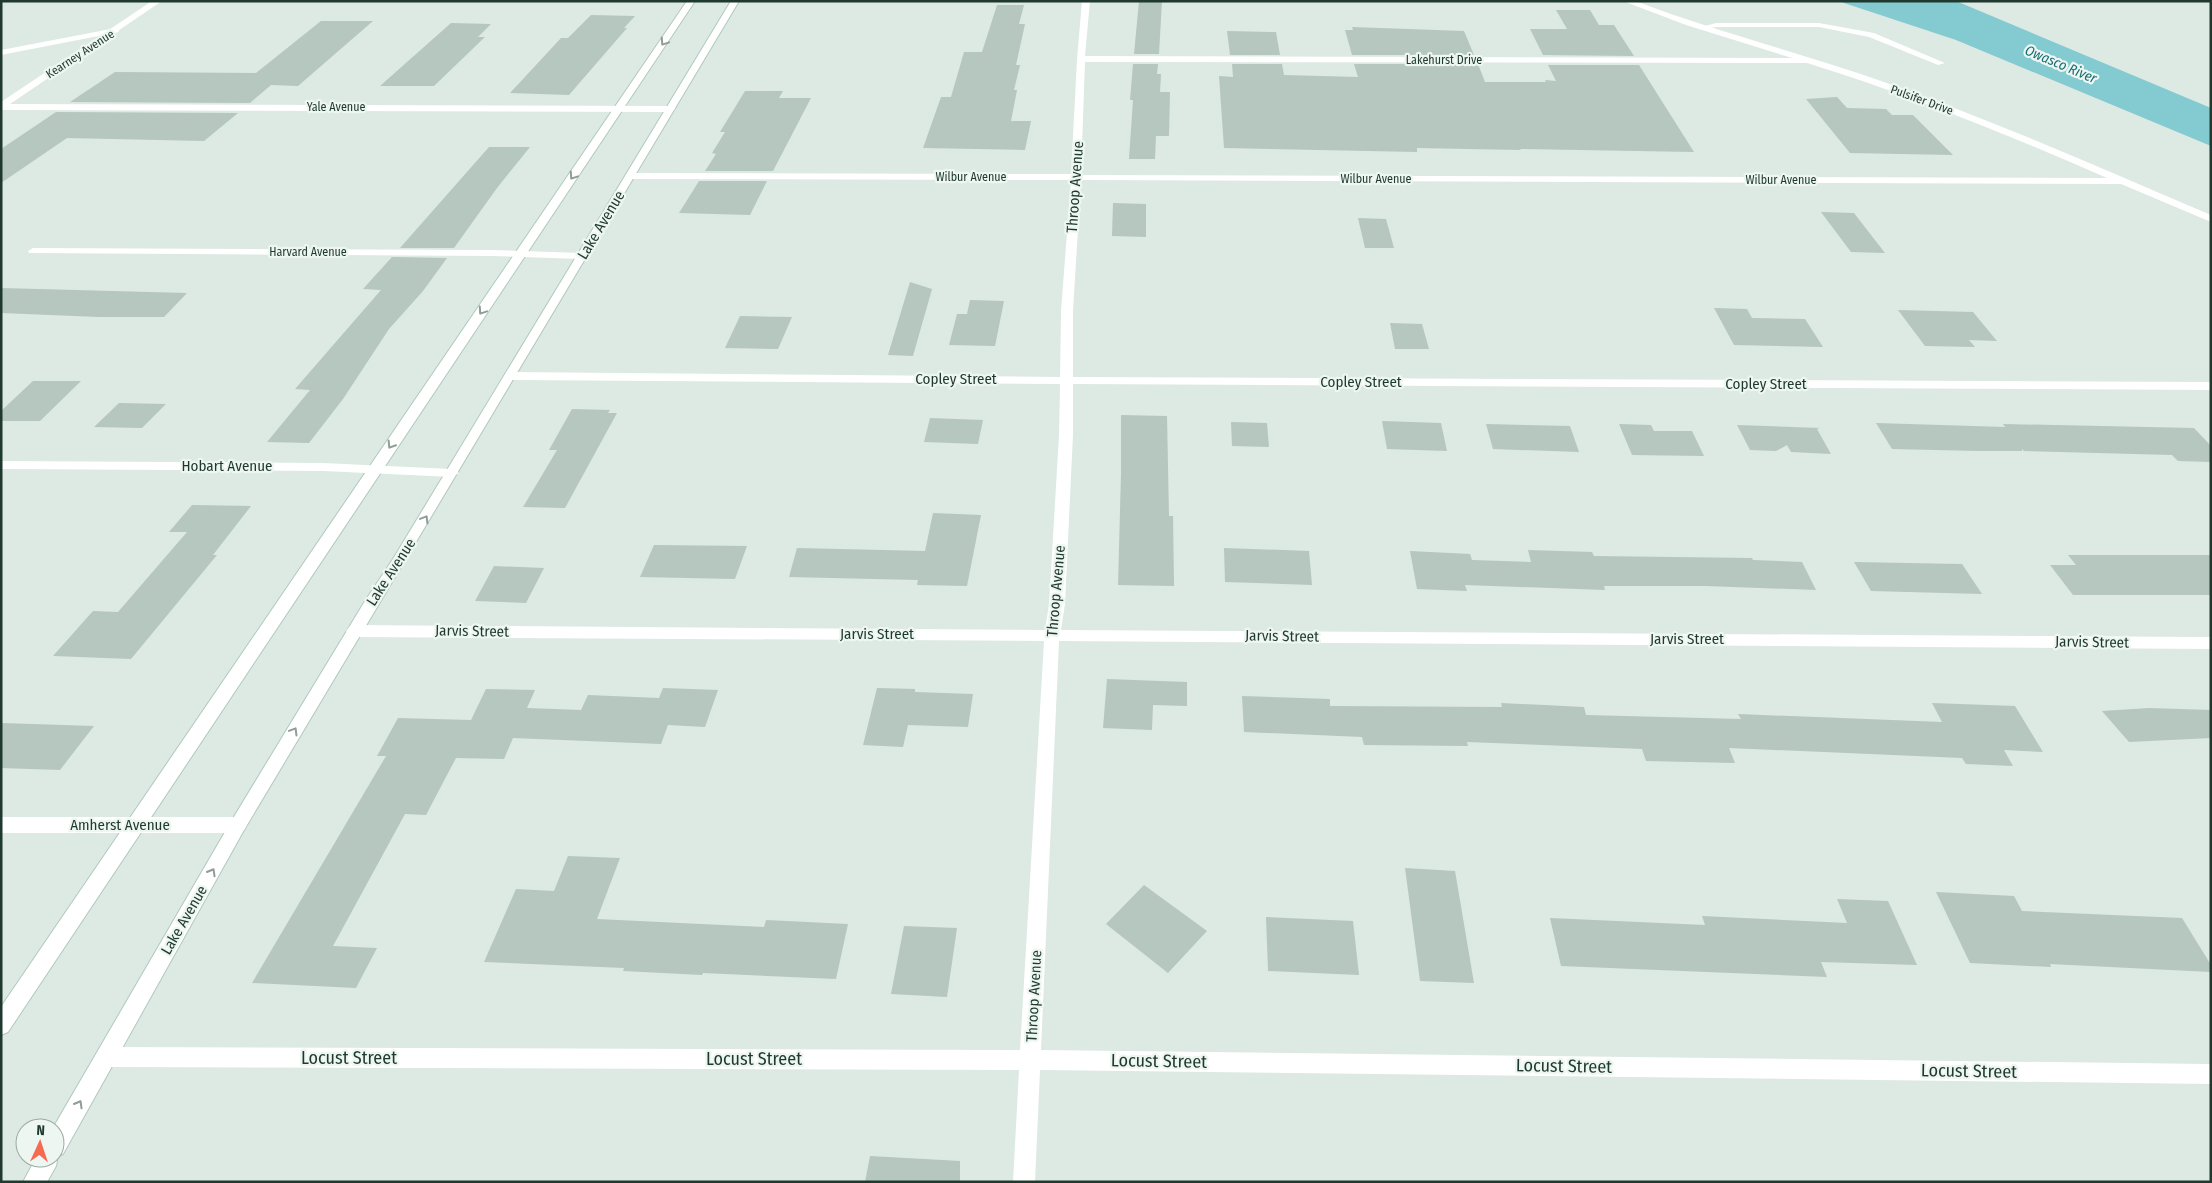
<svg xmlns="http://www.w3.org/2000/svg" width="2212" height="1183" font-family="'Fira Sans Condensed',sans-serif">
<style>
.water{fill:#83cbd1}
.building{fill:#b5c7be}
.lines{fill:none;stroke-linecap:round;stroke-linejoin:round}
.secondary-casing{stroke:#b0c9be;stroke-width:2}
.lane{fill:#fff;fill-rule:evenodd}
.street{fill:#fff;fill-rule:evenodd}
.secondary{fill:#fff;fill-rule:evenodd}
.oneway{stroke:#8f9c97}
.labels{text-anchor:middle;stroke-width:4.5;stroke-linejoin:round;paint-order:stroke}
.far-street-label{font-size:12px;fill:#1f392f;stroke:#edf6f1}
.far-water-label{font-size:14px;font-style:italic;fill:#186d75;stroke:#edf6f1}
.street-label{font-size:15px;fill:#1f392f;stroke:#edf6f1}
.near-street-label{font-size:18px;fill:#1f392f;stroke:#edf6f1}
</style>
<rect width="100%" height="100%" fill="#dde9e3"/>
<path class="water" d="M1838 1H1956L2211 108V146L1956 40Z"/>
<path class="building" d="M1139 1H1162L1159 54H1134Z
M997 5H1024L1019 24H1025L1016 65H1020L1014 90H1017L1011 121H1031L1025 150 923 148 941 97H951L964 52H982Z
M1556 10H1590L1599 25H1614L1634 56 1543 55 1530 29H1567Z
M591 15 635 16 624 28H627L569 95 510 93 561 38H568Z
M321 21H373L298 86 271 85 250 103 70 102 115 72 256 73Z
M451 23 491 24 478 37H485L434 86H380Z
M1352 27 1464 31 1474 55H1352L1345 30H1353Z
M1227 31 1276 32 1280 55H1230Z
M1133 64H1158L1157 74H1161L1160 92H1170L1169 136H1156L1155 159H1129L1133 100H1130Z
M1232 64H1282L1284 75 1358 77 1354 64H1478L1485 82H1546L1545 80 1556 81 1548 65H1639L1694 152 1520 149 1521 150 1417 148V152L1224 148 1219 76 1233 77Z
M745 91H783L779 98H811L773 171H705L716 154 712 153 725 132H720Z
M1837 97 1847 108 1886 109 1892 115H1913L1953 155 1850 153 1806 99Z
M56 112 238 113 204 141 67 138 1 183V149Z
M489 147H530L497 188 454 248H400Z
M699 181H767L750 215 679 213Z
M1113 203 1146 204V237L1112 236Z
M1821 212 1854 213 1885 253 1851 252Z
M1358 218 1386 219 1394 248H1365Z
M392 257 447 258 423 291 389 329 343 399 309 443 267 442 310 390 295 389 381 290 363 289Z
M910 282 932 289 913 356 888 355Z
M1 288 187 293 164 317H99L1 313Z
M970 300 1004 301 995 346 949 345 957 314H967Z
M1714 308 1747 309 1752 318 1805 319 1823 347 1734 345Z
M1898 310 1973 312 1997 341 1969 340 1975 347 1925 346Z
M740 316 792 317 778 349 725 348Z
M1390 323 1422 324 1429 349H1395Z
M33 381H81L40 421H1V411Z
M119 403 166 404 142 428 94 427Z
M572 409 610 410 608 413H617L565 508 523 507 557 450H549Z
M1121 415 1167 416 1169 516H1173L1174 586 1118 585 1121 474Z
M930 418 983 420 978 444 924 442Z
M1382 421 1441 423 1447 451 1387 449Z
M1231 422 1267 423 1269 447 1232 446Z
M1876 423 2005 427 2003 424 2194 428 2211 446V462L2178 461 2172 455 2024 451 2022 449V451H1979L1892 449Z
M1486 424 1570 426 1579 452 1493 449Z
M1619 424 1651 425 1654 431H1692L1704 456 1632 455Z
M1737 425 1820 428 1817 429 1831 454 1791 452 1787 445 1776 451 1750 450Z
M192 505 251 506 213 555H217L131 659 53 656 93 611 118 612 187 532H169Z
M933 513 981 515 967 586 917 585 918 580 789 577 797 548 925 551Z
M654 545 747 546 735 579 640 577Z
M1224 548 1309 551 1312 585 1225 582Z
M1528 550 1592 552 1594 556 1752 558 1753 560 1802 562 1816 590 1706 586H1604L1605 590 1465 585 1467 591 1417 589 1410 551 1470 554 1472 560 1531 562Z
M2068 555H2211V595H2073L2050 565H2076Z
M1854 562 1962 564 1982 594 1871 591Z
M494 566 544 568 526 603 475 601Z
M1107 679 1187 682V706L1153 705 1152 730 1103 728Z
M663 688 718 690 705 727 668 725 661 744 513 738 504 759 456 758 426 815 405 814 333 946 377 948 356 988 252 983 386 756H377L398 718 471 720 486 689 535 690 527 708 581 710 588 695 659 698Z
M877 688 915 689V692L973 694 968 727 908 725 903 747 863 745Z
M1242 696 1330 699V706L1502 707 1501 703 1584 707 1586 715 1741 719 1738 714 1942 722 1932 703 2015 706 2043 752 2004 750 2013 766 1966 764 1962 758 1729 748 1735 763 1646 761 1642 749 1467 742 1468 746 1364 745 1362 737 1244 732Z
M2149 708 2211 710V738L2129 742 2102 711Z
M1 723 94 726 60 770 1 768Z
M568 856 620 858 597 919 764 927 766 920 848 924 836 979 703 973 702 975 623 971 624 968 484 962 516 889 554 891Z
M1405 868 1455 871 1474 983 1420 981Z
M1144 885 1207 931 1168 973 1106 924Z
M1936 892 2014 896 2022 911 2182 918 2211 965V972L2050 964 2051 967 1970 963Z
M1837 899 1888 901 1917 965 1821 962 1827 977 1561 966 1550 918 1705 925 1702 916 1847 923Z
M1266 917 1353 921 1359 975 1268 971Z
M904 926 957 928 947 997 891 994Z
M870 1156 960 1161V1182H865Z"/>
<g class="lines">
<defs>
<path id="secondary" d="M687 1H695L8 1032 1 1035V1007Z
M731 1H739L244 830 63 1154 58 1156 56 1166 47 1182H23L36 1158H55V1128H53L232 820 365 601 393 559Z"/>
</defs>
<use href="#secondary" class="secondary-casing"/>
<path class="lane" d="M1716 23H1819L1874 33 1945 63 1938 65 1869 37 1819 27H1716L1702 30 1698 28Z
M116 28H119V32L1 55V50Z"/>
<path class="street" d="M152 1H162L10 104 670 106 675 109 670 112 1 110V102Z
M1082 1H1090L1085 56 1792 58 1686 25 1623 1H1635C1717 32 1802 53 1884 82 1995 121 2103 169 2211 215V222L2121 184 1081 180 1073 311V377L2211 382V390L1073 384V435L1065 604 1061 630 2211 637V649L1059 641 1041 1050 2211 1064V1084L1040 1070 1035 1182H1013L1019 1070 106 1067 99 1064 96 1057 99 1050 106 1047 1020 1050 1044 641 354 637 349 635 346 631 349 627 354 625 1045 630 1049 604 1059 435 1060 384 511 380 505 376 511 372 1060 377 1061 311 1071 180 630 179 625 176 630 173 1071 174 1077 59ZM1085 62 1807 63C1910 95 2009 135 2107 178L1081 175Z
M33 248 492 250 582 253 587 256 582 259 492 256 29 253 28 251Z
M1 461 323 463 452 469 459 473 452 477 323 471 1 469Z
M1 817H238L244 820 247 825 244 830 238 833H1Z"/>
<use href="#secondary" class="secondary"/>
</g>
<defs><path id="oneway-chevron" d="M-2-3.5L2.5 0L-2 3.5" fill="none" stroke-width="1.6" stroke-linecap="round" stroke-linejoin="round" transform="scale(1.25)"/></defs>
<g class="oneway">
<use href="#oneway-chevron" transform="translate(664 42) rotate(124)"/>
<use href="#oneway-chevron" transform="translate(573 176) rotate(124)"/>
<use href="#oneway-chevron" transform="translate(482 311) rotate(124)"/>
<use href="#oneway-chevron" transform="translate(391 445) rotate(122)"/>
<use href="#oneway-chevron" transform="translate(425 519) rotate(-59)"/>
<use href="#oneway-chevron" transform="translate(294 731) rotate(-59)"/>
<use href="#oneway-chevron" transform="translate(212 872) rotate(-60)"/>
<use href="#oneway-chevron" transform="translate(79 1104) rotate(-60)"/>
</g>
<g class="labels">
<g class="far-street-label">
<text transform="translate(80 54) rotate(-33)" y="4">Kearney Avenue</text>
<text x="1444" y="64">Lakehurst Drive</text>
<text transform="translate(1922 100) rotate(20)" y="4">Pulsifer Drive</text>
<text x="336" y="111">Yale Avenue</text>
<text x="971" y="181">Wilbur Avenue</text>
<text x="1376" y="183">Wilbur Avenue</text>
<text x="1781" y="184">Wilbur Avenue</text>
<text x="308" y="256">Harvard Avenue</text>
</g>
<g class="far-water-label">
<text transform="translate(2061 64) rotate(23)" y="5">Owasco River</text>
</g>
<g class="street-label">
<text transform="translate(1075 187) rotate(-86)" y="5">Throop Avenue</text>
<text transform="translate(601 225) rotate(-59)" y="5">Lake Avenue</text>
<text x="956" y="384">Copley Street</text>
<text x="1361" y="387">Copley Street</text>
<text x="1766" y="389">Copley Street</text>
<text x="227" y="471">Hobart Avenue</text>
<text transform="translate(391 572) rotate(-57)" y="5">Lake Avenue</text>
<text transform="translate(1056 591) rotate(-85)" y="5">Throop Avenue</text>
<text transform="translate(472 631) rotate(1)" y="5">Jarvis Street</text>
<text x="877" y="639">Jarvis Street</text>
<text transform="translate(1282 636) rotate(1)" y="5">Jarvis Street</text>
<text x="1687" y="644">Jarvis Street</text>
<text transform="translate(2092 642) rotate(1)" y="5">Jarvis Street</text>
<text x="120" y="830">Amherst Avenue</text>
<text transform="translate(184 920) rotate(-60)" y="5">Lake Avenue</text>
<text transform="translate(1034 996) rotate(-87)" y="5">Throop Avenue</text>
</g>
<g class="near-street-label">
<text x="349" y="1064">Locust Street</text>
<text x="754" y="1065">Locust Street</text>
<text transform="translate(1159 1061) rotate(1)" y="6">Locust Street</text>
<text transform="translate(1564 1066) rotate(1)" y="6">Locust Street</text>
<text transform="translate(1969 1071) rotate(1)" y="6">Locust Street</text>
</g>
</g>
<rect width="2212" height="1183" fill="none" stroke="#1f392f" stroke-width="5"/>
<g transform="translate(40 1143) rotate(3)"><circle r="24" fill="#edf6f1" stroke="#9baaa3"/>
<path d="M0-4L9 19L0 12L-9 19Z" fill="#f56a50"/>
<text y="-8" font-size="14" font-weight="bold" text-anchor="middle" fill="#1f392f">N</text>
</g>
</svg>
